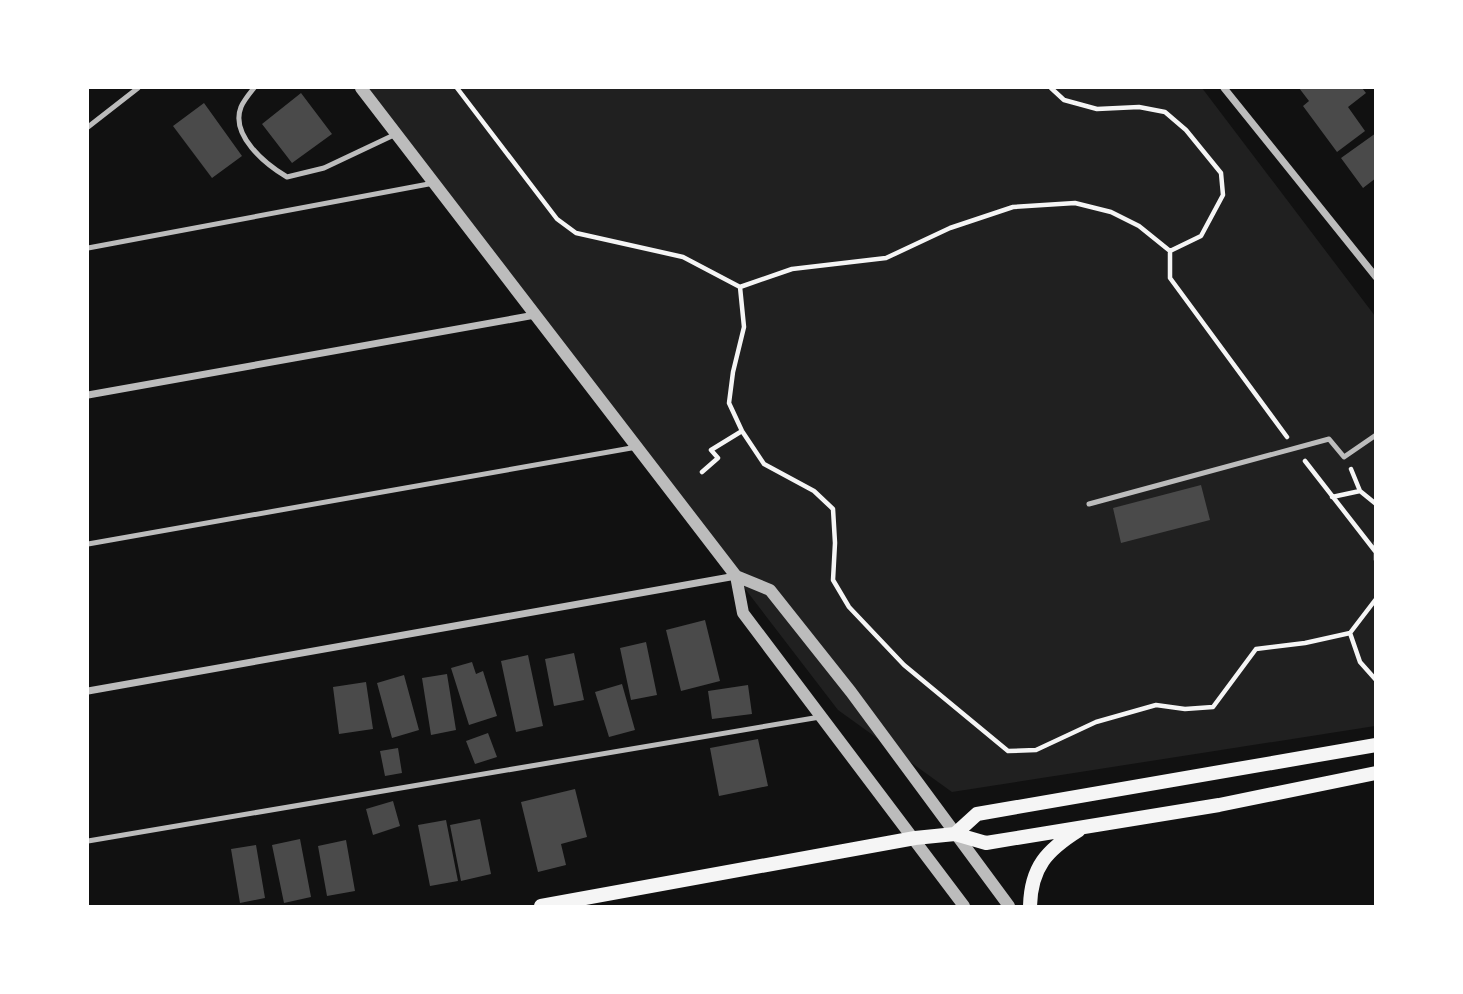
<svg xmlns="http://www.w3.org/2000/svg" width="1463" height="994" font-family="Figtree,sans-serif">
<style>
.green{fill:#202020}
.building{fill:#4a4a4a}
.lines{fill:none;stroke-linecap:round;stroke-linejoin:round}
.path{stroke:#f5f5f5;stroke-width:4.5}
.service{stroke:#bcbcbc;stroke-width:5}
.minor{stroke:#bcbcbc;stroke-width:7}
.tertiary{stroke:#bcbcbc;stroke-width:12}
.secondary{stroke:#f5f5f5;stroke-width:14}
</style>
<rect width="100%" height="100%" fill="#111"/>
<path class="green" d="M361 88H1202L1375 316V726L952 792 838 710Z"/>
<path class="building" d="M1299 88H1362L1366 93 1348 107 1365 131 1337 152 1303 106 1309 101Z
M301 93 332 134 292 163 262 124Z
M204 103 242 156 212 178 173 126Z
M1376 133V178L1363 188 1341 158Z
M1201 485 1210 520 1121 543 1113 508Z
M705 620 720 681 681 691 666 630Z
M646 642 657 695 631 700 620 648Z
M574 653 584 700 554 706 545 659Z
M528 655 543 726 516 732 501 661Z
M472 662 476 674 483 671 497 716 469 725 451 668Z
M447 674 456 730 431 735 422 678Z
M404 675 419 730 392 738 377 683Z
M366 682 373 729 339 734 333 687Z
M622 684 635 730 609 737 595 692Z
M748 685 752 714 712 719 708 691Z
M488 733 497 757 475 764 466 741Z
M758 739 768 786 719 796 710 748Z
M398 748 402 773 385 776 380 751Z
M575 789 587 837 561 844 566 865 538 872 521 802Z
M393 801 400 826 373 835 366 809Z
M480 819 491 874 461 881 450 825Z
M446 820 458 881 430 886 418 825Z
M300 839 311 897 284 903 272 845Z
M346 840 355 891 327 896 318 846Z
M256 845 265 898 240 903 231 849Z"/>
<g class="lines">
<path class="path" d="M457 88 557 219 576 233 683 257 740 287 744 327 733 372 729 403 742 431 764 464 814 491 833 509 835 543 833 580 849 607 904 665 1008 751 1036 750 1096 722 1156 705 1185 709 1213 707 1256 649 1305 643 1350 633
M1051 88 1064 100 1097 109 1139 107 1165 112 1186 130 1221 173 1223 195 1201 236 1170 251V278L1287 437
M740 287 792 269 886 258 950 228 1013 207 1075 203 1111 212 1139 226 1170 251
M1305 461 1375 551
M1351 469 1360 491
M702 472 718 458 711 450 742 431
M1332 497 1360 491 1376 504
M1376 542V560
M1376 599 1350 633 1360 662 1376 680"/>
<path class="service" d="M254 88C250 93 244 100 241 107 230 135 265 164 287 177L324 168 396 134
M88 127 138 88
M88 248 434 183
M1089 504 1329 439 1344 457 1376 435
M88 544 637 447
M88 841 820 717"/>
<path class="minor" d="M1224 88 1376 277
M88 395 535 315
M88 691 736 576"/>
<path class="tertiary" d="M361 88 736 576 743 613 964 906
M736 576 770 590 851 692 1009 906"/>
<path class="secondary" d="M955 834 977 814 1376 745
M541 906 915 838 955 834 986 843 1219 805 1376 773
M1030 906C1031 867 1047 850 1079 830"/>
</g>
<rect width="1463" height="994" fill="none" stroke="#ffffff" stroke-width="178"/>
</svg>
